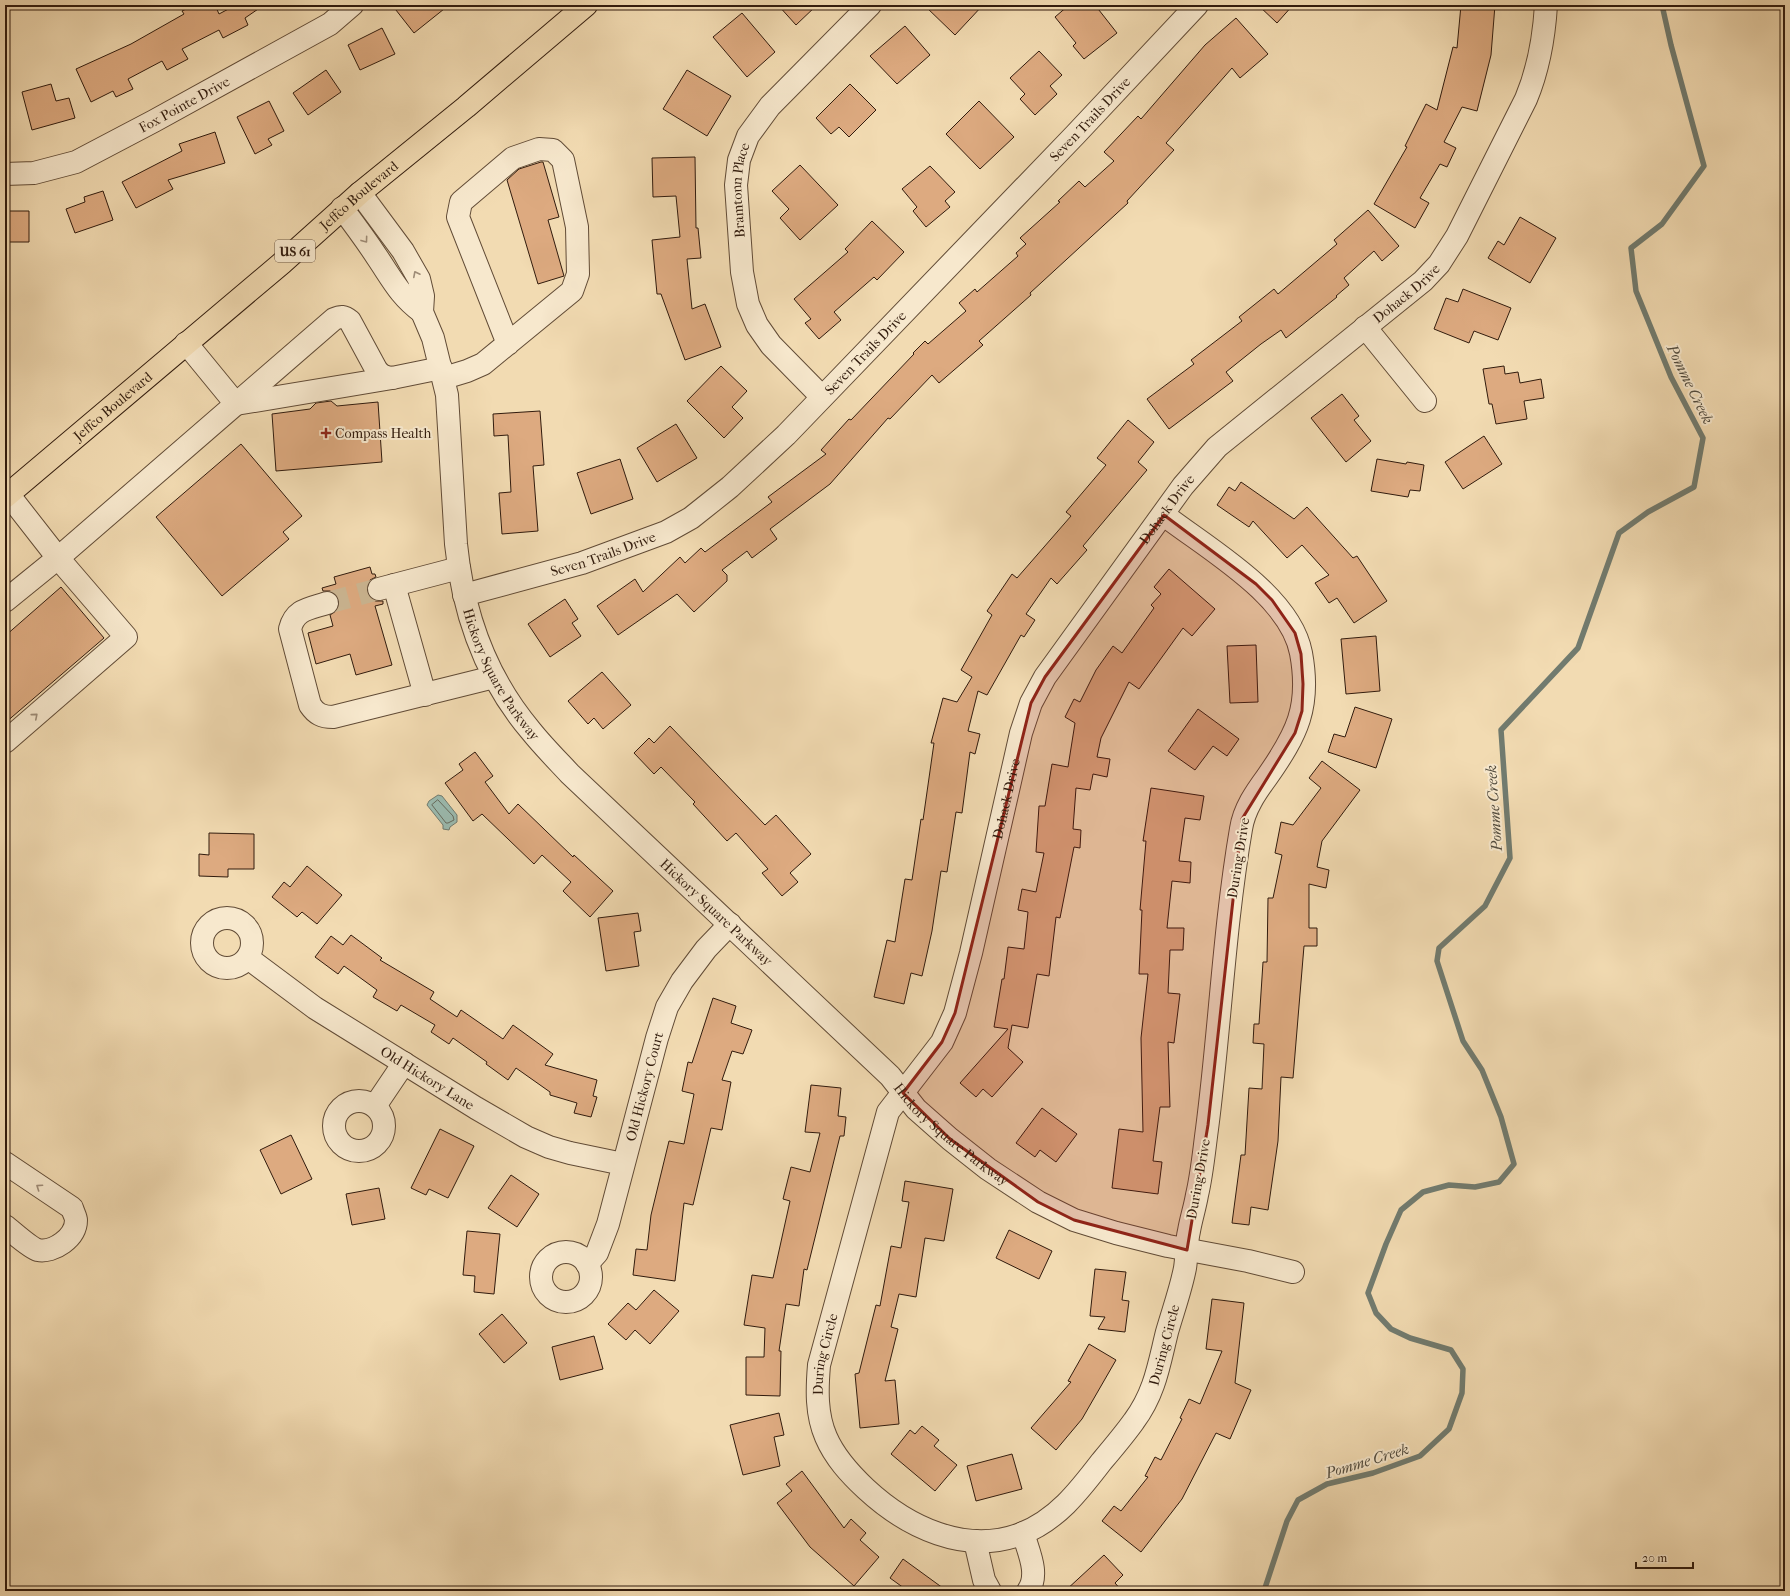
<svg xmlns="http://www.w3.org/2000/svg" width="1790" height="1596" font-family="'IM FELL French Canon',serif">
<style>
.water{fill:#9bbbb0;stroke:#717b6f}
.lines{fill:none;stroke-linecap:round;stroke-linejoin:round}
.shore{stroke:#666b5e;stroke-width:1}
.stream{stroke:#717b6f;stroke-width:5.5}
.building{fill:#ddaa80;stroke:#311b0d}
.minor-tunnel{stroke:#cbb591;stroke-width:22;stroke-dasharray:22 11;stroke-linecap:butt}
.minor-casing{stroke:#614b36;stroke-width:24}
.major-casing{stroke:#311b0d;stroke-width:24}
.minor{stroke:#f7e8cd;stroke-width:22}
.major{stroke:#f2dbb2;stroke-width:22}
.oneway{stroke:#9e8c77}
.marked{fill:#8f2418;fill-opacity:0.2;stroke:#8f2418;stroke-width:3;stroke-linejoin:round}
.poi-dot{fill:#8f2418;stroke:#f7e8cd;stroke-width:1.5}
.labels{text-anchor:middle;stroke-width:4;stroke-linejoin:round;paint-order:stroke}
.shield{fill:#f7e8cd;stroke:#6c5847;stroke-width:1}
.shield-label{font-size:13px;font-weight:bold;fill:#311b0d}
.street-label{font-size:14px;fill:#311b0d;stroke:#f7e8cd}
.poi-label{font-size:14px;fill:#311b0d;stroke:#f7e8cd;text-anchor:start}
.water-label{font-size:15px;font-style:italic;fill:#514b3e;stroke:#f7e8cd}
</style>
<rect width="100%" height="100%" fill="#f2dbb2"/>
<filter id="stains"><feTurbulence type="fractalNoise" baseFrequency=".005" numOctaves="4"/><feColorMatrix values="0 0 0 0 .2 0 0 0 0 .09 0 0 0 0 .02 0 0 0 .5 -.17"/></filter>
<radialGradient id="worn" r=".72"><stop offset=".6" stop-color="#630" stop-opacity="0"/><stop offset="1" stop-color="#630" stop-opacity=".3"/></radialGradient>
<path class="water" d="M438 795 442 796 457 815V822L450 827 449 830 443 829V825L427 805 429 801Z"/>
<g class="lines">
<path class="shore" d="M438 800 453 816 454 820 448 823H446L432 805Z"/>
<path class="stream" d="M1264 1591 1287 1521 1298 1500 1327 1484 1373 1473 1420 1456 1449 1429 1462 1393 1463 1369 1451 1350 1410 1338 1391 1329 1376 1313 1368 1293 1386 1244 1401 1210 1423 1192 1449 1185 1475 1187 1499 1182 1514 1164 1501 1117 1482 1070 1463 1041 1437 961 1439 948 1485 906 1510 858 1501 730 1578 648 1619 533 1648 512 1694 487 1703 438 1671 377 1636 291 1631 248 1662 224 1704 166 1671 45 1662 5"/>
</g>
<path class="building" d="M194 5H215L219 14 236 5H264L245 18 248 25 223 38 219 30 182 49 188 59 167 70 162 61 128 79 133 89 116 97 113 91 91 102 76 69 131 44 184 14 182 11Z
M392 5H449L414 33Z
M778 5H817L796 25Z
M924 5H983L955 35Z
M1069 5H1095L1117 33 1084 59 1073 46 1076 43 1055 17Z
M1258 5H1293L1277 23Z
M1461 5H1495L1491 55 1477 111 1462 107 1444 142 1456 148 1447 167 1440 164 1420 198 1429 203 1415 228 1374 204 1407 147 1405 146 1426 104 1437 110 1453 47 1457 48Z
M742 13 775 52 747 77 713 37Z
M1236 18 1268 54 1240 78 1232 68 1166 143 1174 150 1127 201 1128 203 1030 293 1031 295 979 341 983 345 939 383 932 375 890 419 888 418 830 484 770 529 777 539 752 558 747 551 722 570 727 575V581L694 612 677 594 618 635 597 606 635 579 643 592 680 557 685 563 701 548 705 552 772 502 768 497 826 454 821 450 849 419 851 420 914 354 913 353 925 341 928 344 966 311 959 303 975 289 977 292 1018 256 1016 253 1026 244 1020 238 1060 202 1058 201 1079 181 1085 187 1114 161 1104 152 1138 116 1141 119 1205 45Z
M905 26 930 55 897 84 870 56Z
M382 28 395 54 360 70 348 45Z
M1039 51 1062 75 1050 86 1057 94 1035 115 1020 99 1025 94 1010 78Z
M326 70 341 92 308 115 293 93Z
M687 70 731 96 707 136 663 109Z
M51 84 56 101 69 98 75 118 32 130 22 92Z
M850 84 876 110 849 137 839 127 831 134 816 118Z
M269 101 284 131 268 139 272 145 255 154 237 117Z
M979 101 1014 137 980 169 946 134Z
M215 132 225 163 168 180 173 189 136 208 122 182 182 151 179 144Z
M695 157 696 228H698L701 258 687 259 692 309 705 304 721 347 685 360 661 294H657L652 240 680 237 676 196 653 197 652 158Z
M541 162H543L559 217 548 220 564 276 538 284 507 180 519 169Z
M800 165 838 205 800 240 780 218 789 209 772 191Z
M930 166 955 192 945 201 950 207 926 227 913 211 917 207 902 189Z
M103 191 113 220 75 233 66 209 85 202 84 197Z
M1368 210 1399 246 1382 261 1374 251 1344 278 1349 285 1336 296 1337 297 1286 338 1281 330 1261 344 1226 372 1233 381 1169 429 1147 399 1194 364 1191 360 1242 321 1239 317 1274 289 1278 294 1337 244 1334 240Z
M5 211H29V242H5Z
M1520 217 1556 238 1530 283 1488 258 1498 241 1504 245Z
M872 221 904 252 877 280 874 277 834 312 841 320 819 339 805 323 811 319 794 299 848 252 845 249Z
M1463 289 1511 308 1498 340 1474 331 1469 343 1434 329 1446 298 1458 302Z
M721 366 747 391 732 407 743 418 724 438 687 401Z
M1504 366 1505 374 1518 372 1520 383 1541 379 1544 398 1524 401 1527 419 1496 424 1492 404H1489L1483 369Z
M1342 394 1359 416 1354 420 1371 441 1346 462 1311 418Z
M331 401 337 406 378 402 382 462 276 471 272 414 310 409 316 403Z
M540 411 544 465 533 466 538 531 502 534 499 493 511 492 508 435 494 436 493 414Z
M1128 420 1154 442 1138 462 1147 470 1083 546 1087 550 1057 584 1051 578 1026 614 1035 620 1024 637 1021 635 987 695 978 691 968 731 980 734 975 754 970 752 962 813 956 812 947 872 941 871 932 931 922 976 911 973 904 1004 874 997 887 940 895 942 905 879 912 880 921 819 923 820 934 743H931L943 698 957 702 972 677 961 670 992 615 987 611 1012 574 1017 578 1071 516 1066 512 1106 465 1097 458Z
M676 424 697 458 657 482 637 448Z
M1484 436 1502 464 1463 489 1445 462Z
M241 444 302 516 283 532 289 539 222 596 156 517Z
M620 459 633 499 591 514 577 473Z
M1377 459 1406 464 1407 462 1424 465 1420 491 1410 490 1408 497 1371 491Z
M1241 482 1294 519 1307 507 1353 558 1357 556 1387 601 1354 623 1337 598 1329 603 1315 583 1329 575 1302 545 1287 558 1253 521 1249 527 1217 505 1229 487 1235 491Z
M370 567 372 574H375L376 577 370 580 367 585V592L370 597 375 601H383V604L375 606 392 665 356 675 350 654 316 664 308 633 333 626 330 615 336 611 339 605V600L336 594 330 591H323L322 588 336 584 334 577Z
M1169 569 1215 609 1192 636 1183 628 1139 689 1129 682 1101 738 1097 757 1110 759 1107 777 1093 774 1090 790 1076 788 1073 829 1081 830 1080 848 1074 847 1060 918 1056 917 1049 976 1037 974 1028 1028 1012 1025 1008 1048 1023 1062 992 1097 983 1089 976 1097 960 1083 1008 1029 994 1027 1002 979H1004L1008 947 1024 949 1028 912 1018 910 1022 889 1036 892 1044 853 1036 852 1039 806H1045L1052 764 1068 767 1075 723 1065 717 1074 699 1080 702 1096 670 1113 646 1122 653 1154 608 1151 605 1161 594 1154 587Z
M61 587 104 638 5 723V636Z
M565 599 578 619 572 623 581 636 550 657 528 624Z
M1376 636 1380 691 1346 694 1341 639Z
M1256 645 1258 702 1230 703 1227 646Z
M602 672 631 705 603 729 594 718 588 724 568 701Z
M1355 707 1392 719 1376 768 1328 752 1334 734 1345 737Z
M1198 709 1239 739 1227 756 1213 746 1195 770 1168 751Z
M670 726 765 825 776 815 811 854 790 873 798 882 782 896 762 873 768 869 736 833 727 841 693 804 695 802 661 767 654 774 634 753 649 738 654 743Z
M475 752 493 776 485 782 509 814 518 804 573 857 574 855 613 891 590 917 563 891 571 882 542 855 534 864 482 814 473 821 445 783 463 770 459 764Z
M1322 761 1360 790 1322 841 1317 867 1329 870 1326 888 1309 884V928H1317V946H1304L1293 1078 1281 1077 1278 1141 1268 1210 1251 1207 1249 1225 1232 1223 1241 1155H1245L1249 1088 1262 1089 1264 1044 1253 1043 1254 1024H1259L1263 962H1267L1268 898H1273L1282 855 1275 853 1281 822 1293 825 1321 788 1309 778Z
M1151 788 1204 796 1200 820 1185 818 1179 861 1191 862 1190 883 1172 881 1167 928H1184L1183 950H1170L1168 993 1180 994 1174 1043 1168 1042 1170 1107H1160L1153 1161 1162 1162 1158 1194 1112 1188 1119 1129 1143 1132 1141 1038 1148 974H1139L1142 910H1140L1146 841H1143Z
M209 833 254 834V869H228V877L199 876V854L209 855Z
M307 866 342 895 317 924 302 912 297 917 272 897 284 882 290 887Z
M638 913 641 931 634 932 639 966 606 971 598 918Z
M351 935 382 958 380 960 434 992 430 999 457 1017 461 1010 503 1039 513 1025 553 1054 545 1065 597 1080 593 1096 597 1097 591 1117 574 1113 577 1103 550 1095V1092L516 1068 508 1080 486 1064 487 1062 453 1038 449 1044 431 1032 435 1025 401 1005 397 1011 373 997 377 990 344 966 338 974 315 957 331 936 343 945Z
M713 998 736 1006 731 1023 752 1030 743 1054 732 1051 722 1080 731 1082 722 1130 711 1128 693 1205 684 1203 675 1281 633 1275 636 1249 647 1250 651 1215 669 1141 684 1144 694 1094 682 1091 688 1062 692 1063Z
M811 1085 841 1088 838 1116 846 1117 844 1136H840L807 1270 804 1269 799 1306 786 1304 779 1351H781L780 1396 746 1395V1357H764L765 1328 744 1325 752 1275 773 1278 790 1201 783 1199 791 1167 810 1172 820 1133 805 1132Z
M1042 1108 1077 1134 1056 1162 1040 1150 1035 1157 1016 1143Z
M440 1129 474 1146 448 1198 429 1189 426 1195 411 1188Z
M291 1135 312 1179 281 1194 260 1150Z
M511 1175 539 1194 517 1227 488 1208Z
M905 1181 953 1189 944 1241 925 1238 916 1297 899 1294 891 1327 898 1329 885 1381 895 1380 899 1424 860 1428 855 1374 859 1373 876 1305 880 1306 891 1246 901 1248 909 1202 902 1201Z
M379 1188 385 1219 352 1225 346 1194Z
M1009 1230 1052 1251 1039 1279 996 1258Z
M467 1231 500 1234 494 1294 474 1292 475 1276 463 1275Z
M1095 1269 1126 1272 1122 1300 1129 1301 1125 1332 1098 1329 1105 1317 1090 1316Z
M654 1290 679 1311 650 1344 635 1330 626 1340 608 1324 628 1303 636 1310Z
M1212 1299 1244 1303 1235 1383 1251 1390 1230 1439 1216 1433 1182 1499 1141 1552 1102 1521 1114 1506 1121 1511 1148 1477 1145 1476 1155 1457 1161 1460 1182 1419 1180 1418 1189 1399 1200 1404 1222 1351 1206 1349Z
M502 1314 527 1343 504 1363 479 1334Z
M594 1336 603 1369 560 1380 552 1347Z
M1089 1344 1116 1360 1082 1419 1056 1450 1031 1428 1071 1382 1068 1381Z
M779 1413 784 1435 774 1437 780 1466 743 1475 730 1425Z
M922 1426 939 1440 934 1446 957 1465 935 1491 891 1454 910 1430 915 1434Z
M1012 1454 1022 1489 976 1501 967 1466Z
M802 1471 844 1528 851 1519 866 1533 860 1540 879 1557 854 1586 810 1547 777 1503 792 1491 786 1484Z
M1104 1555 1123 1575 1115 1583 1122 1591H1065Z
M903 1559 947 1591H908L890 1578Z"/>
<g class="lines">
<path class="minor-tunnel" d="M327 603 379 589"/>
<defs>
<g id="minor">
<path id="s1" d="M5 174 34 173 76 162 154 121 330 24 352 5"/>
<path id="s2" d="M360 193 403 251 419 279 423 296 422 312 433 338 447 395 456 544C463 613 486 678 531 731 543 746 557 760 570 774L890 1076 916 1109 950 1139 988 1169 1038 1202 1074 1220 1116 1233 1168 1246 1248 1261 1293 1272"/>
<path d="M342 208C354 224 366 240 377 257 392 279 400 296 422 312"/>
<path d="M1365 327 1425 401"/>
<path d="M186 343 236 404 392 378"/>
<path d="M444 378 467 371 483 364 572 291 578 274 577 227 563 160 553 150 539 149 513 158 461 202 458 217 508 344"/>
<path id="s3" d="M822 397 771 345 757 325 748 304 742 272 736 185 739 160 748 136 770 106 870 5"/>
<path id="s4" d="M1164 515C1208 549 1290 595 1301 653 1311 707 1297 734 1267 777 1256 792 1244 809 1241 829 1224 928 1220 1029 1207 1129 1204 1151 1202 1174 1197 1195 1195 1207 1191 1219 1189 1231 1186 1243 1187 1256 1185 1268 1181 1289 1173 1311 1167 1332 1159 1364 1155 1393 1134 1421 1124 1435 1113 1448 1102 1461 1079 1491 1057 1520 1021 1534 965 1555 907 1527 866 1489 850 1474 835 1458 826 1437 816 1414 817 1389 819 1365L888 1112 942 1042 955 1013 971 953 1021 733 1031 703 1045 677 1183 486 1217 447 1423 281 1439 264 1457 236 1526 99C1539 68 1544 38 1546 5"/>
<path d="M394 585 425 695"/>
<path d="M379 589 459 568"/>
<path id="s5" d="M464 595 582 563 666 532 691 518 730 487 786 435 1075 135 1197 5"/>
<path d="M5 601 58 558 334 319C341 316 344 316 350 321L376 369C380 375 384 377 392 378L441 368"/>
<path d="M327 603C309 609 295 609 290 629L310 705C316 714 322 717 333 717L494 677"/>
<path d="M5 742 126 637 58 558 8 494"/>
<circle cx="227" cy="943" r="25"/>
<path id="s6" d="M248 958 315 1008 476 1108 526 1137 549 1147 570 1153 623 1164"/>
<circle cx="359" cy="1126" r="25"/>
<path d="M375 1106 404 1063"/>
<path d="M5 1163 72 1208C73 1212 76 1217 76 1220 76 1238 53 1253 38 1250 30 1248 12 1231 5 1226"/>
<circle cx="566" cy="1277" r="25"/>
<path id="s7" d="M587 1264 597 1253 608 1224 657 1038 667 1007 682 981 706 949 730 924"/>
<path d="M1023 1533C1028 1551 1040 1574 1028 1591"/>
<path d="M975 1541 984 1580 990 1591"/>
</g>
<g id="major">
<path id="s8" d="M5 497 282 263 360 193 466 107 586 5"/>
</g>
</defs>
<use href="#minor" class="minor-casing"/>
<use href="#major" class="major-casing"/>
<use href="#minor" class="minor"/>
<use href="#major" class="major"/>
</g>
<defs><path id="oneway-chevron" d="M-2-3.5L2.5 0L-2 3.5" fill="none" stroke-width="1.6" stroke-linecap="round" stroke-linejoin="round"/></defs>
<g class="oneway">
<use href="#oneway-chevron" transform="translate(365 240) rotate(54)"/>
<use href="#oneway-chevron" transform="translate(416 274) rotate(-117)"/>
<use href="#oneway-chevron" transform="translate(35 716) rotate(-41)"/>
<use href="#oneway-chevron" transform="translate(39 1187) rotate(-146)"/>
</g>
<path class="marked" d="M1164 515 1256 584 1272 600 1295 633 1301 654 1303 684 1302 711 1295 733 1242 819 1208 1125 1187 1250 1074 1220 1038 1202 950 1139 903 1093 942 1042 955 1013 1031 703 1045 677Z"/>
<path class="poi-dot" d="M324 427h4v4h4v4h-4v4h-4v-4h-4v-4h4z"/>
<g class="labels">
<rect class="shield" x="275" y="240" width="40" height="22" rx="3"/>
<g class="shield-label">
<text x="295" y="256">US 61</text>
</g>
<g class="street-label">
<text dy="5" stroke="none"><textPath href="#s1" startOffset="195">Fox Pointe Drive</textPath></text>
<text dy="5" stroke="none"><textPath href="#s5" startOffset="805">Seven Trails Drive</textPath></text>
<text dy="5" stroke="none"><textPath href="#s3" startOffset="235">Bramtonn Place</textPath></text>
<text dy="5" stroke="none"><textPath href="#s8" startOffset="465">Jeffco Boulevard</textPath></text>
<text dy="5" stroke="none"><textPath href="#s4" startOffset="2729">Dohack Drive</textPath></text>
<text dy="5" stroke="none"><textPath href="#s5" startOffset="481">Seven Trails Drive</textPath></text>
<text dy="5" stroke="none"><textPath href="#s8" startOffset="141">Jeffco Boulevard</textPath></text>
<text dy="5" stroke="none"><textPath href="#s4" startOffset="2405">Dohack Drive</textPath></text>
<text dy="5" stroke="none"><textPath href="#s5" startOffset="145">Seven Trails Drive</textPath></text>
<text dy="5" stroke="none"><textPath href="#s2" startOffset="514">Hickory Square Parkway</textPath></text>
<text dy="5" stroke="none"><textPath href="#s4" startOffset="2069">Dohack Drive</textPath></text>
<text transform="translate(1238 858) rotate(-81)" y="5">During Drive</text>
<text dy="5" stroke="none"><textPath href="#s2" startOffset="838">Hickory Square Parkway</textPath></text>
<text dy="5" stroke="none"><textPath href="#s6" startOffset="216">Old Hickory Lane</textPath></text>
<text dy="5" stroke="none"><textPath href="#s7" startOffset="188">Old Hickory Court</textPath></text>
<text dy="5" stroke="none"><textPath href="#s2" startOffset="1162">Hickory Square Parkway</textPath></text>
<text transform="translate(1198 1179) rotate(-80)" y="5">During Drive</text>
<text transform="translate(1164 1345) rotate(-75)" y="5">During Circle</text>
<text dy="5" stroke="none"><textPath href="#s4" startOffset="1478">During Circle</textPath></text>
</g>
<g class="poi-label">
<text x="335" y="438">Compass Health</text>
</g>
<g class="water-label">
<text transform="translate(1690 384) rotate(64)" y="5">Pomme Creek</text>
<text transform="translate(1494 808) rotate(-94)" y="5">Pomme Creek</text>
<text transform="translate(1367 1461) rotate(-17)" y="5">Pomme Creek</text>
</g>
</g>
<rect width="1790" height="1596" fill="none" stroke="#f2dbb2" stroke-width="20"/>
<rect x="6" y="6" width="1778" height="1584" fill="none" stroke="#311b0d" stroke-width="2"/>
<rect x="10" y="10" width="1770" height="1576" fill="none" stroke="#311b0d"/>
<path d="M1636 1562v6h57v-6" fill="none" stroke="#311b0d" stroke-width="2"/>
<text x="1642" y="1562" font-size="12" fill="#311b0d" stroke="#f7e8cd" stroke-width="3" paint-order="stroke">20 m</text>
<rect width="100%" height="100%" filter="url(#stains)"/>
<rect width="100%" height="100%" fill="url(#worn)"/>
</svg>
